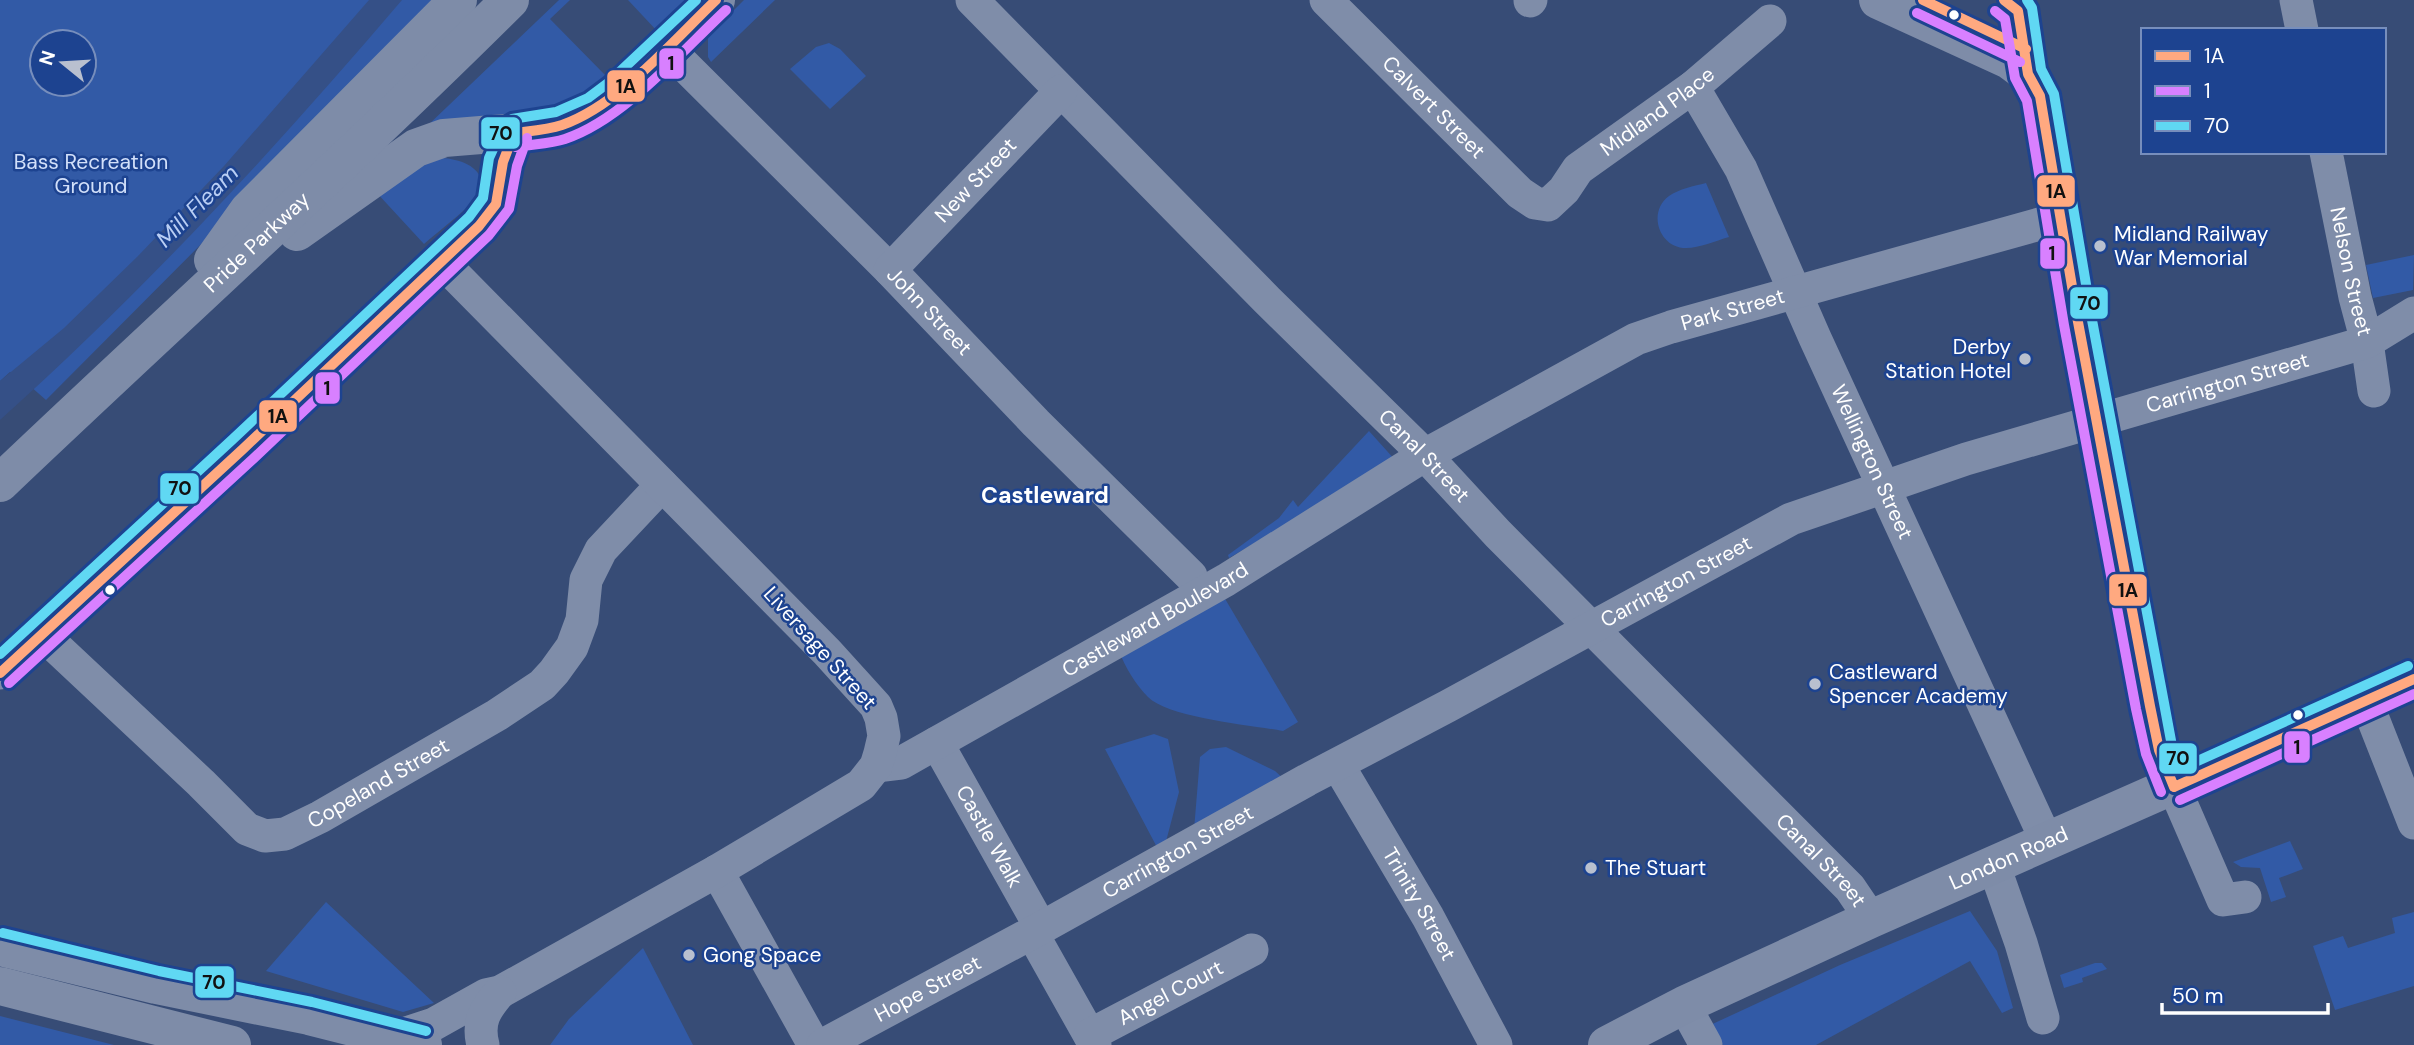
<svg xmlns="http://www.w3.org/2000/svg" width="2414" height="1045" font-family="'DM Sans',sans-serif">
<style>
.green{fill:#325aa6;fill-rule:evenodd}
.water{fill:#355087}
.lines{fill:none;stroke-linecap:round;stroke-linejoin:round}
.minor{stroke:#7f8da9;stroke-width:33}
.major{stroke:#7e8ca8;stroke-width:38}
.bus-1-casing{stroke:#1d4390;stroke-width:16}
.bus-2-casing{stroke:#1d4390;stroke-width:16}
.bus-3-casing{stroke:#1d4390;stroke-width:16}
.bus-1{stroke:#ffa980;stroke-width:10}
.bus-2{stroke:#d880ff;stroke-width:10}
.bus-3{stroke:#60d8f3;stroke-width:10}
.bus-dot{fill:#fff;stroke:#1d4390;stroke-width:2.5}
.poi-dot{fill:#b9c0cf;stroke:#1d4390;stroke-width:2.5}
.labels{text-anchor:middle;stroke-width:5;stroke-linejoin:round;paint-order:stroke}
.street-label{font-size:21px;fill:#fff;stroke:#1d4390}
.park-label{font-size:21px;fill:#d2e0fa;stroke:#1d4390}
.poi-label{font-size:21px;fill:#fff;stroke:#1d4390;text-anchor:start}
.water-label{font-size:23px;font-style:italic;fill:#b9cef4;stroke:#1d4390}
.neighbourhood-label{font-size:23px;font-weight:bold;fill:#fff;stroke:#1d4390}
.line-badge{stroke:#1d4390;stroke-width:2.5}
.pale-badge-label{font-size:19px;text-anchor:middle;font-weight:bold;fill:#111}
</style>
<rect width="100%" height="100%" fill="#374c76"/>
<path class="green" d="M0 0H369L374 4 378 0H444L46 400 22 379 10 372 0 381ZM42 42H84V84H42Z
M559 0H570L550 19 606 76 587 95 559 110 425 128Z
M628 0H693L658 32Z
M744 0H775L711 62 708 57V36Z
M829 43 840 49 866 76 830 109 790 69 816 47Z
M442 158C462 159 492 170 477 196 472 206 435 234 424 244L376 192 417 168Z
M1706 183 1729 237C1715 241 1700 248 1686 248 1659 248 1647 212 1669 196 1679 189 1694 186 1706 183Z
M2414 255 2413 290 2373 298 2366 265Z
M1369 431 1396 461 1229 558 1228 555 1279 518 1293 500 1298 507Z
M1221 592 1298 722 1283 731C1251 725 1169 718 1148 697 1136 685 1125 667 1119 651Z
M1154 734 1168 739 1179 792 1164 849 1159 851 1105 749Z
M1226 747 1275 771 1285 780 1194 830 1200 757 1210 749Z
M2290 841 2303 869 2279 878 2286 897 2271 902 2260 868 2241 867 2233 862Z
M326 902 434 1003 403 1012 266 971Z
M1970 911 1997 951 2013 1008 2002 1013 1970 961 1816 1045H1723L1706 1027 1840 965Z
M2414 912V986L2335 1010 2313 946 2343 936 2348 948 2395 933 2392 918Z
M643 948 693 1045H550L569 1019Z
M2095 963H2102L2107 969 2082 978 2083 982 2064 988 2060 975Z
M0 1016 114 1045H0Z"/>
<path class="water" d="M369 0H402C276 148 145 290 0 420V381L64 328 138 256 224 166Z"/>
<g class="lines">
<g class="minor">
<path id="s1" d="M972 0 1267 300 1425 455 1498 534 1850 888 1871 919"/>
<path id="s2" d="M1326 0 1520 193 1535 203 1548 205 1564 190 1578 169 1693 87 1770 21"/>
<path d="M2296 0 2302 30"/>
<path d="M1530 1 1531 0"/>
<path id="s3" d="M666 47 890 270 1036 423 1191 576"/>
<path id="s4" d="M1693 87 1741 169 1815 338 2047 842"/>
<path id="s5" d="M2326 152 2355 297 2367 342 2374 391"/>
<path id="s6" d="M890 270 1061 91"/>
<path id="s7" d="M41 633 201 783 247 829 265 836 285 834 320 817 497 715 542 685 554 672 572 647 582 620 586 580 601 550 662 485"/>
<path d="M0 673 243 449 479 226 496 204 503 162 514 133"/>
<path d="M2366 701 2414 823"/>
<path id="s8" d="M937 743 1041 928"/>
<path id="s9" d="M1338 765 1428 917 1496 1045"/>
<path id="s10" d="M876 766 901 763 1226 580 1425 455 1636 339 1671 327 2061 218"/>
<path d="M2174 787 2223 900 2245 897"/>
<path d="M1994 866 2021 943 2043 1018"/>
<path d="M717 871 814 1045"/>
<path d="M1032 933 1095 1045"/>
<path d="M1684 1005 1706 1045"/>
<path id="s11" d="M1090 1035 1252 950"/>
<path d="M394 1037 434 1024 486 995 500 992 717 871 861 785 876 766 880 753 884 736 881 718 876 706 827 652 442 262"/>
<path d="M483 1045C477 1022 485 1009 500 992"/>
<path id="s12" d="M823 1045 1041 928 1307 780 1448 706 1791 519 1966 459 2367 342 2414 313"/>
</g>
<g class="major">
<path d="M1878 0 2009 60 2028 74 2040 96 2078 322 2150 706 2159 750 2174 787"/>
<path d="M297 232 416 148 444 138 543 130 560 126 587 115 617 94 716 0"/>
<path d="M213 260 248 211 458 0"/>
<path id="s13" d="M0 483C170 321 344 165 510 0"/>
<path d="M0 947 156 985 309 1016 423 1045"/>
<path d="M0 986 232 1045"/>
<path id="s14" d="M1607 1045 1684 1005 1871 919 2414 679"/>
</g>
<defs>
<path id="bus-1" d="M1923 0 2026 49
M2004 0 2018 11 2028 74 2040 96 2078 322 2150 706 2159 750 2174 787
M514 133C529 131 547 130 562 125 619 105 672 42 716 0
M0 673 243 449 479 226 496 204 503 162 514 133
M2174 787 2414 679"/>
<path id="bus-2" d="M1995 11 2005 19 2015 78 2027 101 2064 325 2136 709 2146 754 2161 792
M1917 13 2020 62
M516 147C532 144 550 144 565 139 623 120 681 52 726 10
M9 683 253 459 489 235 509 209 517 166 527 138
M2180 800 2414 694"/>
<path id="bus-3" d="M2027 0 2032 8 2041 69 2054 94 2092 320 2164 703 2172 746 2182 768 2408 666
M0 654 233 439 469 217 483 198 489 158 505 123 512 119 556 112 588 98 608 83 696 0
M3 933 159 971 312 1002 426 1031"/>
</defs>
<use href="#bus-1" class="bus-1-casing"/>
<use href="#bus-2" class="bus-2-casing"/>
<use href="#bus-3" class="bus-3-casing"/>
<use href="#bus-1" class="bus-1"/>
<use href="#bus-2" class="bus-2"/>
<use href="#bus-3" class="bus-3"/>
</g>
<g class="bus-dot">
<circle cx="1954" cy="15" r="6"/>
<circle cx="110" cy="590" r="6"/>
<circle cx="2298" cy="715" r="6"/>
</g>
<g class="poi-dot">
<circle cx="2100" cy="246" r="7"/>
<circle cx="2025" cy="359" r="7"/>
<circle cx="1815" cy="684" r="7"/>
<circle cx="1591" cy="868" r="7"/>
<circle cx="689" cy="955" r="7"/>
</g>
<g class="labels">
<g class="street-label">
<text dy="7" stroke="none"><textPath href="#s2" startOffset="152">Calvert Street</textPath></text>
<text dy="7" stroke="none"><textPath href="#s2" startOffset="450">Midland Place</textPath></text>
<text dy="7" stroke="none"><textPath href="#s6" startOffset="124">New Street</textPath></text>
<text dy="7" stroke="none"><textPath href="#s13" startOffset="352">Pride Parkway</textPath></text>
<text dy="7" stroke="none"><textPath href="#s5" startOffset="122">Nelson Street</textPath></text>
<text dy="7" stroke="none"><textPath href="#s10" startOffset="975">Park Street</textPath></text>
<text dy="7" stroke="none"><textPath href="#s3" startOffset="373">John Street</textPath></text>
<text dy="7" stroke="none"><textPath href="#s12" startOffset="1559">Carrington Street</textPath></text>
<text dy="7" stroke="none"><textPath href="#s1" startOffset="642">Canal Street</textPath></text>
<text dy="7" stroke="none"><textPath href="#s4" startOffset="416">Wellington Street</textPath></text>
<text dy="7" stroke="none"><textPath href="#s12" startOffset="971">Carrington Street</textPath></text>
<text dy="7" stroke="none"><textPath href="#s10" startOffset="317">Castleward Boulevard</textPath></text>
<text transform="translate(820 648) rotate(48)" y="7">Liversage Street</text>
<text dy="7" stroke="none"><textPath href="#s7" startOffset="430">Copeland Street</textPath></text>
<text dy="7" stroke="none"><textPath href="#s8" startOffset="107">Castle Walk</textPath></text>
<text dy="7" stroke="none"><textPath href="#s12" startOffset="404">Carrington Street</textPath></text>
<text dy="7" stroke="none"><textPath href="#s14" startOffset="443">London Road</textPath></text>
<text dy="7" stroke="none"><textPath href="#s1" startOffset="1209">Canal Street</textPath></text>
<text dy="7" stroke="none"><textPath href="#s9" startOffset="161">Trinity Street</textPath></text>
<text dy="7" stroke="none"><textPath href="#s12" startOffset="119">Hope Street</textPath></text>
<text dy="7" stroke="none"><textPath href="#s11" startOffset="91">Angel Court</textPath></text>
</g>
<g class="park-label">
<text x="91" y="169">Bass Recreation<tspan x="91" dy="24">Ground</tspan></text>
</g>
<g class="poi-label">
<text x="2114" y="241">Midland Railway<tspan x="2114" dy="24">War Memorial</tspan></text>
<text x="2011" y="354" text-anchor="end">Derby<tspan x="2011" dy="24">Station Hotel</tspan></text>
<text x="1829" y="679">Castleward<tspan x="1829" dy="24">Spencer Academy</tspan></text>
<text x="1605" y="875">The Stuart</text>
<text x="703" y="962">Gong Space</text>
</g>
<g class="water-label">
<text transform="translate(197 206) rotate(-45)" y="8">Mill Fleam</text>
</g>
<g class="neighbourhood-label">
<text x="1045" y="503">Castleward</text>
</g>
</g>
<g class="line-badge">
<rect x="658" y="47" width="27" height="33" rx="7" fill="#d880ff"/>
<rect x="606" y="69" width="40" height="34" rx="7" fill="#ffa980"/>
<rect x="480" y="116" width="41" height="34" rx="7" fill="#60d8f3"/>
<rect x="2036" y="174" width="40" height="34" rx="7" fill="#ffa980"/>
<rect x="2039" y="237" width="27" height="33" rx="7" fill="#d880ff"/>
<rect x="2069" y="286" width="40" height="34" rx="7" fill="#60d8f3"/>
<rect x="314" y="371" width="27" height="34" rx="7" fill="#d880ff"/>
<rect x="258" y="399" width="40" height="34" rx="7" fill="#ffa980"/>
<rect x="159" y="472" width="41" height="33" rx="7" fill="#60d8f3"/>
<rect x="2108" y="573" width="40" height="34" rx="7" fill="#ffa980"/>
<rect x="2283" y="730" width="28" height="34" rx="7" fill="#d880ff"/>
<rect x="2158" y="742" width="40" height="33" rx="7" fill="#60d8f3"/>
<rect x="194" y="965" width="41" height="34" rx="7" fill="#60d8f3"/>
</g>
<g class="pale-badge-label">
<text x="671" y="70">1</text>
<text x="626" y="93">1A</text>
<text x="501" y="140">70</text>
<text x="2056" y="198">1A</text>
<text x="2052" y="260">1</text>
<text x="2089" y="310">70</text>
<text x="327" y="395">1</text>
<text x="278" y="423">1A</text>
<text x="180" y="495">70</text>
<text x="2128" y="597">1A</text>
<text x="2297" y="754">1</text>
<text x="2178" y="765">70</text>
<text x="214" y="989">70</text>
</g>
<rect x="2141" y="28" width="245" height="126" fill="#1d4390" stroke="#778ebc" stroke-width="2"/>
<rect x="2155" y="51" width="35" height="10" fill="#ffa980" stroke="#778ebc" stroke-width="2"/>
<text x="2204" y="63" font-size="21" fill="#ffffff">1A</text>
<rect x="2155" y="86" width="35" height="10" fill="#d880ff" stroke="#778ebc" stroke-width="2"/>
<text x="2204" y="98" font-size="21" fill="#ffffff">1</text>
<rect x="2155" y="121" width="35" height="10" fill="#60d8f3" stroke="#778ebc" stroke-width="2"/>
<text x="2204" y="133" font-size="21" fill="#ffffff">70</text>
<g transform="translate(63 63) rotate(288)"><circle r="33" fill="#1d4390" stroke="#778ebc" stroke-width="2"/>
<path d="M0-5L12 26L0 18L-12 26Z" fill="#b9c0cf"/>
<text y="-10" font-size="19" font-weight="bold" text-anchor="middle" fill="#ffffff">N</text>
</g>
<path d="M2162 1003v10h166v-10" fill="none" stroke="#ffffff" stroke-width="3.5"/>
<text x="2172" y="1003" font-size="21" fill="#ffffff" stroke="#1d4390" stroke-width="5" paint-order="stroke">50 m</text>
</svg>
